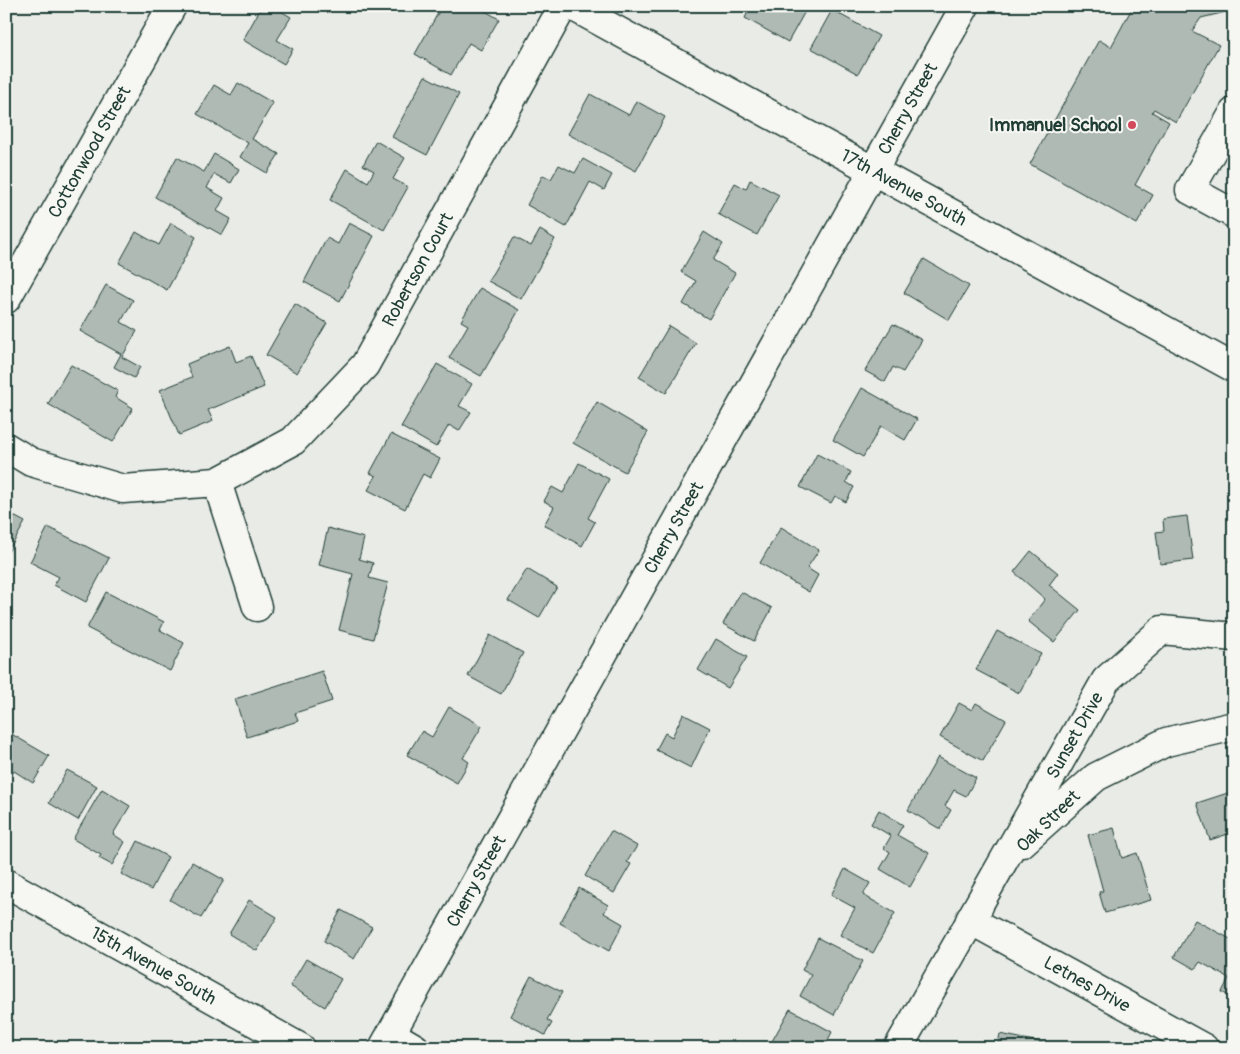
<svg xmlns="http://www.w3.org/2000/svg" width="1240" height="1054" font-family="Pangolin,sans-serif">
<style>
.building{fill:#b0bab5;stroke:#1f3d34}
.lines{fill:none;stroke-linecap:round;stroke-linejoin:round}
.minor-casing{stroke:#1f3d34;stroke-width:31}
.minor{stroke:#f6f6f2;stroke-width:28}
.poi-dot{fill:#d1495b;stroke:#f6f6f2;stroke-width:2}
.labels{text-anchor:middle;stroke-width:4;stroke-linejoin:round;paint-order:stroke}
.street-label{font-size:18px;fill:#1f3d34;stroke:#f6f6f2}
.poi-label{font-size:18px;font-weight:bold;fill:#1f3d34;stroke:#f6f6f2;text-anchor:end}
</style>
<rect width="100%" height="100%" fill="#e9ebe7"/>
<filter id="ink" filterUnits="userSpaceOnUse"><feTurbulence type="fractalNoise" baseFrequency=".02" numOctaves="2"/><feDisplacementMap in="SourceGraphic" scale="10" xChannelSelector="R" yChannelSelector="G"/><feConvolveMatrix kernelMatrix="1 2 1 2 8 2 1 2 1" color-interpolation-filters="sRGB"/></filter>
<g filter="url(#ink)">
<path class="building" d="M262 6H272L291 17 277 40 293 49 284 64 243 40Z
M442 6H477L499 19 481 50 469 43 451 75 415 54Z
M751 6H808L788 42 745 18Z
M1133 6H1234V10L1201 18 1192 31 1219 45 1176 122 1154 109 1152 112 1169 122 1135 185 1153 195 1137 224 1030 164 1099 40 1111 47Z
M832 10 879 36 858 74 811 48Z
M425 76 459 94 427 155 392 137Z
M6 82 13 86 6 100Z
M238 83 273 103 252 139 279 154 267 173 240 157 248 143 197 114 214 85 231 95Z
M590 94 629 115 636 101 665 117 636 171 568 134Z
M376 141 405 158 393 179 408 187 384 230 330 200 347 169 368 182 374 171 363 165Z
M214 154 239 169 231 183 214 174 207 188 224 198 217 211 231 219 222 235 155 197 177 157 204 172Z
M583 159 612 175 604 190 590 182 566 227 527 205 543 175 551 179 559 165 575 173Z
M750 180 779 195 757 235 718 214 735 183 746 189Z
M171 223 196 237 167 290 119 263 136 232 159 245Z
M349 223 374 236 340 301 304 282 327 238 338 244Z
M540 230 555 239 521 299 488 281 514 237 531 246Z
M704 232 723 244 713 260 735 273 709 319 683 304 696 281 681 272Z
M924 259 969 286 949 320 904 293Z
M106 285 133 300 121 322 137 331 122 357 140 367 134 378 114 367 121 354 80 331Z
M480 288 519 310 481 376 449 358 468 325 461 321Z
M295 304 327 323 297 373 266 355Z
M893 324 922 340 903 372 893 367 885 382 865 371Z
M669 326 696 343 666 393 639 377Z
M230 346 236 362 251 356 264 387 208 410 213 421 179 435 160 390 192 377 187 364Z
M437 364 472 384 459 406 471 412 459 431 449 425 436 447 401 427Z
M71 365 118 391 115 397 133 408 113 442 48 404Z
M862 388 917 419 905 440 881 426 863 457 833 440Z
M597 402 648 432 625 472 573 443Z
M391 434 440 459 430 478 423 474 405 509 368 490 376 476 370 473Z
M817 454 851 472 846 482 854 487 846 502 835 496 831 503 800 487Z
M579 463 609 479 588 518 595 522 582 546 544 525 554 507 544 501 552 487 563 493Z
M6 512 25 522 6 556Z
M1187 516 1193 560 1160 564 1156 532 1164 531 1163 519Z
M48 527 109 558 86 602 54 585 59 577 30 562Z
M781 527 819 550 807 568 818 575 809 592 760 563Z
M328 528 364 538 359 559 373 563 369 578 388 583 373 639 339 630 353 574 319 565Z
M1234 549V565L1228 562Z
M1031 551 1058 573 1049 585 1080 610 1054 642 1028 621 1045 599 1014 572Z
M527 569 557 587 539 618 508 600Z
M106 592 164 622 160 630 184 643 170 671 87 628Z
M741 592 772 608 754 641 723 624Z
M997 631 1041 654 1019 693 976 670Z
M490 635 523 653 501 694 468 676Z
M716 639 747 657 728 688 698 670Z
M322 671 332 701 295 713 298 721 247 737 235 699Z
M959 703 972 710 976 703 1006 720 983 761 940 737Z
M449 707 482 726 463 758 469 762 457 783 407 755 422 731 432 737Z
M683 714 710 728 691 768 656 750 665 733 672 737Z
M8 732 49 756 33 783 14 771 6 784Z
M938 757 976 778 966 796 954 790 945 806 951 810 940 829 908 810Z
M67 770 97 786 78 820 49 803Z
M102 789 130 806 113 834 125 842 112 865 99 858 101 855 73 839Z
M1234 791V832L1210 840 1197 803Z
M879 810 903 825 897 835 929 853 910 887 880 869 890 852 884 848 891 836 871 824Z
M1114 828 1122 858 1137 853 1151 900 1105 913 1099 892 1103 891 1088 835Z
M611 831 637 846 627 862 631 864 614 893 585 876Z
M138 841 168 857 151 890 121 874Z
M192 862 224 880 201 918 170 900Z
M845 869 870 883 863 895 895 913 873 953 840 935 855 908 831 895Z
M579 888 608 905 604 913 623 924 609 951 560 923Z
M249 900 277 917 257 951 229 934Z
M341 910 372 927 354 959 324 941Z
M1195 920 1234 941V999L1222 992 1229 978 1200 962 1195 969 1174 957Z
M818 938 863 961 834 1015 800 996 811 975 802 970Z
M306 959 341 979 325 1007 290 986Z
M531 976 562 992 547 1020 552 1023 545 1035 510 1016Z
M790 1009 832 1032 824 1048H780L771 1043Z
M1000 1034 1054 1045V1048H997Z"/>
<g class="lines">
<defs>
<g id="minor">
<path id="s1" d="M572 6 1234 368"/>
<path d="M1234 112 1190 190 1234 214"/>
<path id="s2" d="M6 299 172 6"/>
<path d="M6 447 31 462 123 489 217 482 257 607"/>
<path id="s3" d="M217 482 293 441 365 365 563 6"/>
<path d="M1022 843 1096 777 1166 742 1234 726"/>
<path id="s4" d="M6 883 301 1048"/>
<path d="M391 1034 415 1048"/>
<path id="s5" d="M383 1048 965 6"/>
<path d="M898 1048 979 906"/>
<path id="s6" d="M1204 1048 970 920 1106 680 1162 630 1234 637"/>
</g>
</defs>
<use href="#minor" class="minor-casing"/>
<use href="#minor" class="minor"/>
</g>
</g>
<circle class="poi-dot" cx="1132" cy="125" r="5"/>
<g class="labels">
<g class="street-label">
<text dy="6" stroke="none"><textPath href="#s5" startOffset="1076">Cherry Street</textPath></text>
<text dy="6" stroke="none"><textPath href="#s2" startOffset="169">Cottonwood Street</textPath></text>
<text dy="6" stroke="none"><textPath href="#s1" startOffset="378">17th Avenue South</textPath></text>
<text dy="6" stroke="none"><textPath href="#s3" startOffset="300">Robertson Court</textPath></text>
<text dy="6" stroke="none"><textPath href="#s5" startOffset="596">Cherry Street</textPath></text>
<text dy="6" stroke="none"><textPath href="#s6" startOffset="479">Sunset Drive</textPath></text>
<text transform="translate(1048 821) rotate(-44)" y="6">Oak Street</text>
<text dy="6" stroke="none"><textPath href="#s5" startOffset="191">Cherry Street</textPath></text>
<text dy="6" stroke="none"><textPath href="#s4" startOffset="169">15th Avenue South</textPath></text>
<text transform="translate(1087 984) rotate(29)" y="6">Letnes Drive</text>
</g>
<g class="poi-label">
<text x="1122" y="131">Immanuel School</text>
</g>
</g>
<rect width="1240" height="1054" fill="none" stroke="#f6f6f2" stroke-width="25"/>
<rect x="12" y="12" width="1215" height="1029" fill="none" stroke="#1f3d34" stroke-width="2" filter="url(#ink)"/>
</svg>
